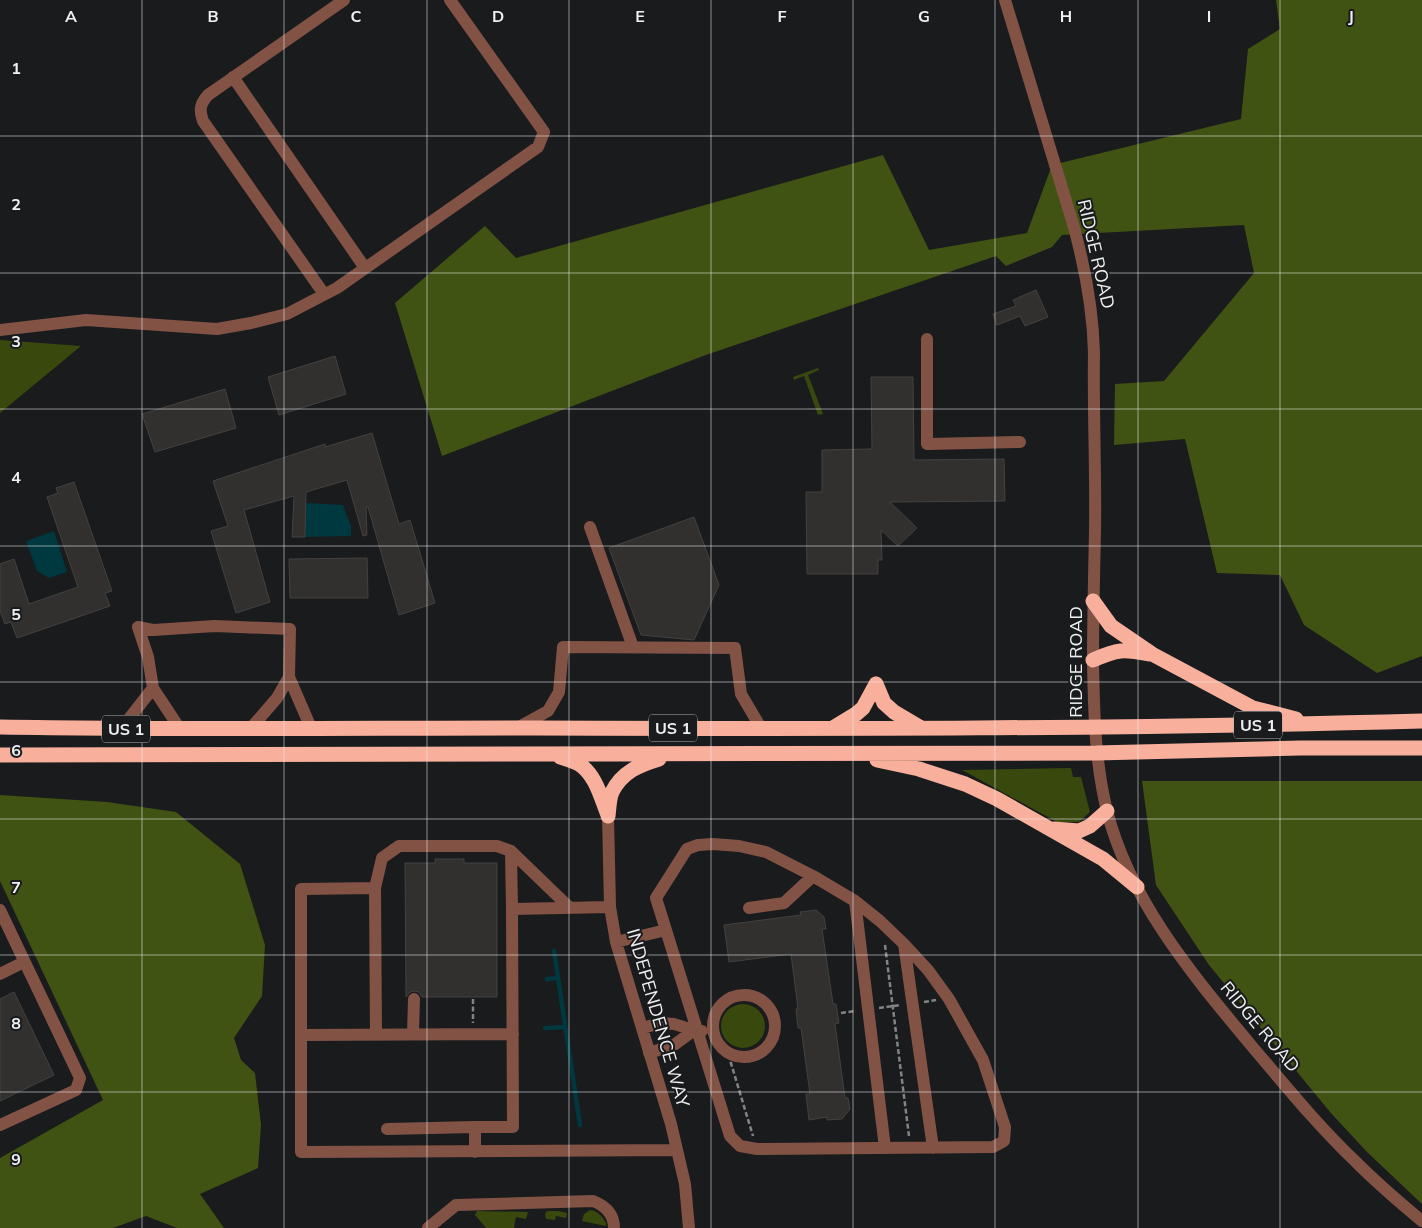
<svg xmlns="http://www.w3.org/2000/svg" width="1422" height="1228" font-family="Mulish,sans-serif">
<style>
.green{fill:#39490e}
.forest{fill:#415313}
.water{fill:#003840}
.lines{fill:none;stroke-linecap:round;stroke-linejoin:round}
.stream{stroke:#003840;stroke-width:4.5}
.building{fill:#32302e;stroke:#444240}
.path{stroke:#828385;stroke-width:2.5;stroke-dasharray:5 2.5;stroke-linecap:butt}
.minor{stroke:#825245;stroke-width:12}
.highway{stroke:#f8af9b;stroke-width:15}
.grid{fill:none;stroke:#eff0f2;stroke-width:1;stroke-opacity:0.55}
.labels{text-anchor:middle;stroke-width:4;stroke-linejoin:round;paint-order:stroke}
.shield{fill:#191b1d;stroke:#afb0b2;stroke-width:1}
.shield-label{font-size:16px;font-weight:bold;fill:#eff0f2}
.street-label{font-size:18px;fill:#eff0f2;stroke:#191b1d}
.grid-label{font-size:16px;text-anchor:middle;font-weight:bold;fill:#eff0f2;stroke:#191b1d;stroke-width:4;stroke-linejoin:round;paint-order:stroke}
</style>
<rect width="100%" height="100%" fill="#191b1d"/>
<path class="green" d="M0 340 81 346 0 413Z
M818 368 819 370 808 375 823 414 818 415 804 376 794 380 793 377Z
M1071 768 1073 777H1081L1090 812 1079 822H1057L962 770Z
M721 1026a22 22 0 1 1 44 0a22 22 0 1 1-44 0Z
M590 1210C598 1211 602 1216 606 1223V1226L582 1221 584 1214Z
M477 1211 528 1212 526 1219 516 1217 514 1228H486L475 1215Z
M547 1211H558L567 1213 566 1218 556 1216 555 1220 546 1219 545 1214Z"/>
<path class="forest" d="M1276 0H1422V656L1377 673 1304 625 1280 575 1217 573 1185 439 1114 445 1115 384 1164 381 1254 273 1244 225 1062 235 1052 247 1006 266 996 256 703 356 442 456 395 303 485 226 516 258 883 155 929 250 1027 233 1052 165 1241 119 1248 49 1280 29Z
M1142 781H1422V1204L1367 1152 1330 1112 1209 965 1156 885Z
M0 795 107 802 176 812 240 864 265 945 262 996 234 1038 241 1060 255 1073 261 1125 258 1168 200 1194 224 1228H177L146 1216 113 1228H0V1158L103 1100 0 881Z"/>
<path class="water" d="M306 503 343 505 351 526V536L305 537Z
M54 531 67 572 49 578 37 571 26 541Z"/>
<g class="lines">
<path class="stream" d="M554 951 580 1125
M547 979 558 978
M545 1028 565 1027"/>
</g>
<path class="building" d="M1036 290 1048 317 1025 326 1020 316 997 325 993 314 1016 306 1013 300Z
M335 356 346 394 279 415 268 377Z
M871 377H913L914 460 1004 459 1005 501 890 502 917 528 898 546 881 530 882 560H878V574H807L806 492H822V450L872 449Z
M225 389 236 428 155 452 142 414Z
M372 433 399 524 410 520 435 603 399 615 368 507H366L367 535 363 536 347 480 306 492 305 537H292L294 496 244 510 270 602 236 613 211 531 228 526 213 481 325 444V447Z
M74 482 112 591 105 593 110 606 17 638 11 622 5 624 0 611V564L14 559 29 604 78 587 47 497 58 493 56 488Z
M694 517 719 585 694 640 641 635 609 548Z
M367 558 368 598H290L289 559Z
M435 859H464V863H497V997H422L419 992 414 991 410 992 406 997 405 863H435Z
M816 910 824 917 826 929H822L833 1004H836L839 1023 835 1024 845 1098H848L850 1109 842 1119 827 1120V1117L809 1120 806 1094H810L801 1028H798L796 1009H798L791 954 729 962 724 925 801 915 800 912Z
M14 992 54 1075 0 1101V999Z"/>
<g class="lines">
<path class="path" d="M885 945 909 1136
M473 999V1023
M924 1002 936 1000
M879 1008 901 1005
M841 1013 856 1011
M734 1056 730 1060 753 1136"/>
<path class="minor" d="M1005 0 1073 224C1085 267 1093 309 1094 353 1093 412 1096 472 1095 531 1094 575 1093 620 1093 664 1094 714 1095 762 1107 811 1130 901 1192 974 1250 1044 1284 1084 1318 1126 1356 1162 1377 1183 1399 1202 1422 1221
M233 77 365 268
M324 294 203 121C199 110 200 104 208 95L344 0
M0 330 86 320 217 329 251 323 287 314 337 288 538 147 544 132 450 0
M927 339V444L1020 442
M590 527 633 647
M251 728 277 698 289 677
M517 728 548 711 559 692 563 647 735 648 741 694 761 728
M121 729 153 688
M180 729 153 688 148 657 138 627 153 630 215 626 290 629 289 677 311 728
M608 816 610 907 616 942 671 1124 685 1184 689 1228
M713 844 739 846 766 852 813 876 855 901 880 921 904 944 928 970 949 999 983 1060 1005 1127 1004 1141 993 1147 757 1149 740 1146 730 1136 656 898 687 849 698 845Z
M511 851 512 909 610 907
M375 888 376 1035
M855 901 885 1148
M570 908 511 851 497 846H399L382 858 375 888 301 889V1152L677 1150
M749 908 784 903 813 876
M0 910 80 1078 76 1090 0 1125
M616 942 666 930
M904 944 933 1148
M0 974 24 962
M713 1026a31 31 0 1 1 62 0a31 31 0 1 1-62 0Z
M642 1028C652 1025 663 1022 674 1024 686 1027 690 1031 702 1031
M413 1034 414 999
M301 1035 513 1034
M649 1053 674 1045 693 1031
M387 1129 475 1127
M475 1152V1127H513L512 909
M428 1228 456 1205 593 1201C606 1206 614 1214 614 1228"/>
<path class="highway" d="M1093 601 1111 626 1152 654 1253 708 1296 719
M1093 660C1118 649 1123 649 1149 654
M876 684 884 703 894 712 921 728
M0 727C179 730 357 728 536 728 831 729 1127 729 1422 721
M833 728 856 714 863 708 876 684
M0 755 1096 753 1300 748H1422
M560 757C566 759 573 761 579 764 596 775 601 798 608 815
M877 760 919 769 965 784 997 799 1103 859 1137 887
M608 816C609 808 609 799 612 792 622 772 639 765 659 759
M1054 829 1079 831 1090 826 1107 811"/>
</g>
<path class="grid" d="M142 0V1228M284 0V1228M427 0V1228M569 0V1228M711 0V1228M853 0V1228M995 0V1228M1138 0V1228M1280 0V1228M0 136H1422M0 273H1422M0 409H1422M0 546H1422M0 682H1422M0 819H1422M0 955H1422M0 1092H1422"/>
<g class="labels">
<g class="shield">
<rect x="1234" y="711.5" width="48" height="27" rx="4"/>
<rect x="649" y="714.5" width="48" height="27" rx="4"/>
<rect x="102" y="715.5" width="48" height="27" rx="4"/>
</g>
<g class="shield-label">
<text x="1258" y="731">US 1</text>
<text x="673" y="734">US 1</text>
<text x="126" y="735">US 1</text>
</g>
<g class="street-label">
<text transform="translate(1096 254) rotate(77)" y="6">RIDGE ROAD</text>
<text transform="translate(1076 662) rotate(-90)" y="6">RIDGE ROAD</text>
<text transform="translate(658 1018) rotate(74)" y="6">INDEPENDENCE WAY</text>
<text transform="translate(1260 1027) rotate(50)" y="6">RIDGE ROAD</text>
</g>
</g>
<g class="grid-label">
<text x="71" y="22">A</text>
<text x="213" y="22">B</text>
<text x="356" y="22">C</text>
<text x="498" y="22">D</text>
<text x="640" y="22">E</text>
<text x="782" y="22">F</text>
<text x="924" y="22">G</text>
<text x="1066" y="22">H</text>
<text x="1209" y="22">I</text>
<text x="1351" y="22">J</text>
<text x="16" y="74">1</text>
<text x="16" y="210">2</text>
<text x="16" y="347">3</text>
<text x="16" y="483">4</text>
<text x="16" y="620">5</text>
<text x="16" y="756">6</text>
<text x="16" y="893">7</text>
<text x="16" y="1029">8</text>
<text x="16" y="1165">9</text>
</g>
</svg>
